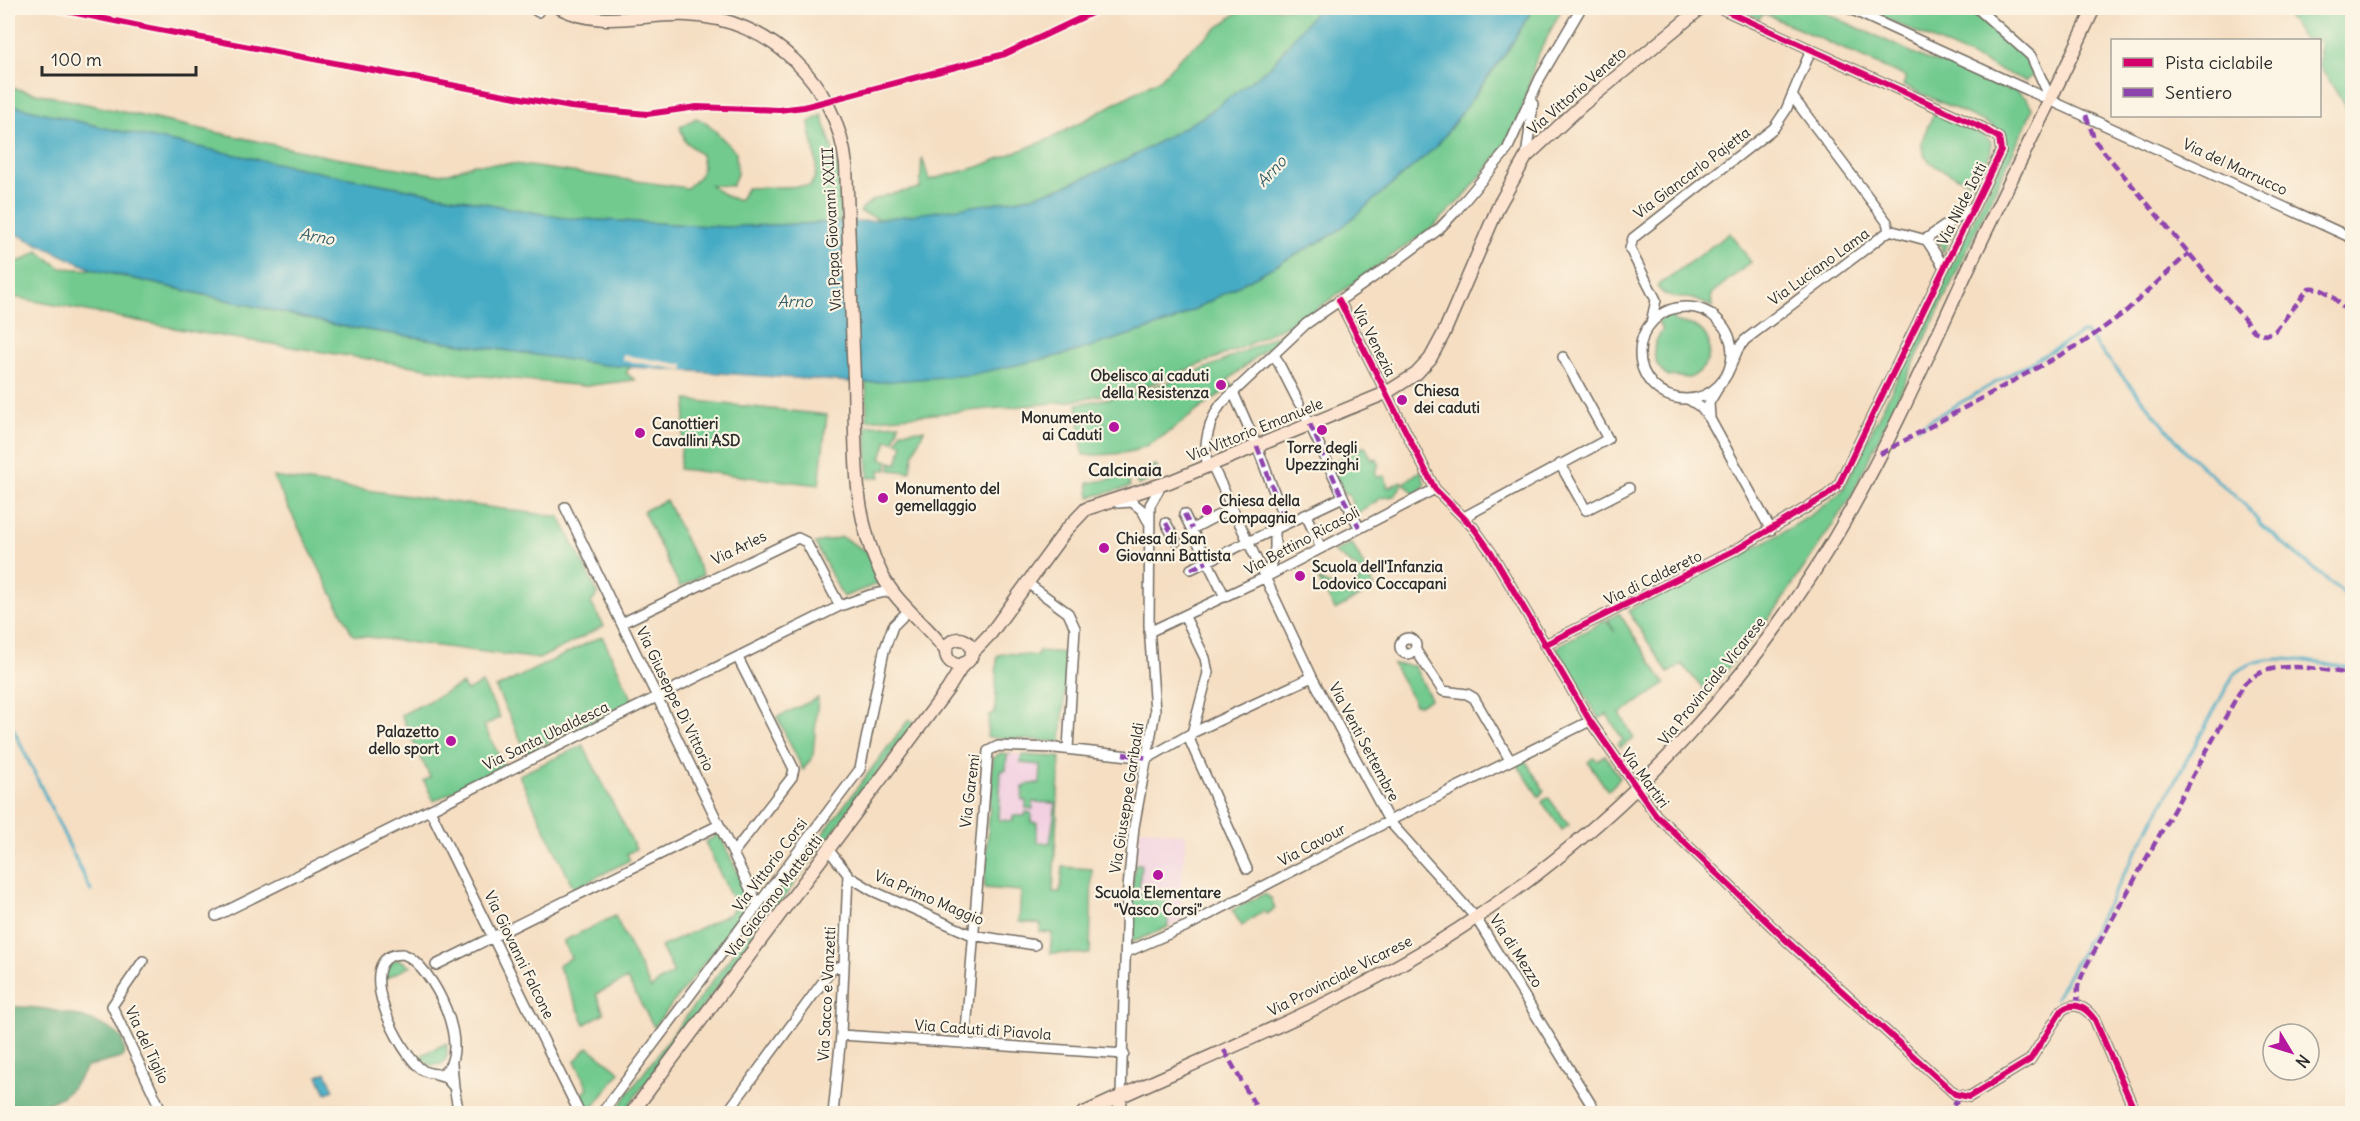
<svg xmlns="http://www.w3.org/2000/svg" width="2360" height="1121" font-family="Delius,sans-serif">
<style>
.built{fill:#f2cfe1}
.green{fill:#72ca8f;stroke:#4e7a5d;stroke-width:1.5}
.forest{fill:#5dae7a;stroke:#446c52;stroke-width:1.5}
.water{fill:#45abc4;stroke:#386b78;stroke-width:1.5}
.pier{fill:#f5dec2}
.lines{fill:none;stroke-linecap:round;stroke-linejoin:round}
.stream{stroke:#45abc4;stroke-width:3}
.street-casing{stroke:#726a60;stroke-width:12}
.secondary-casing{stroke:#726a60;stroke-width:15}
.street{stroke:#fff;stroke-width:9}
.secondary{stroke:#fde4d1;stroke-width:12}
.quiet{stroke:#8e44ad;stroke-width:4.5;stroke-dasharray:9 4.5;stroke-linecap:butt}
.cycleway-casing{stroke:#fcf5e5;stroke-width:10}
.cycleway{stroke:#d6006c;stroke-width:6}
.poi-dot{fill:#b5179e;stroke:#fcf5e5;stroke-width:2}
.labels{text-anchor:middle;stroke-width:4.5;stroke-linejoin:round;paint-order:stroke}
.street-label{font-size:15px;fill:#2b2b2b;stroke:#fcf5e5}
.poi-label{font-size:15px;font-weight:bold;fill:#2b2b2b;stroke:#fcf5e5;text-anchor:start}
.water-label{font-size:16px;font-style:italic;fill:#355e68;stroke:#fcf5e5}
.quarter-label{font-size:18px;font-weight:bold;fill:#2b2b2b;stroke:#fcf5e5}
</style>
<rect width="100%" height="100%" fill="#fcf5e5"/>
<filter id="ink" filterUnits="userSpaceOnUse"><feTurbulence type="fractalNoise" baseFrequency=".0167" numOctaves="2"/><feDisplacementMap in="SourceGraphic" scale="12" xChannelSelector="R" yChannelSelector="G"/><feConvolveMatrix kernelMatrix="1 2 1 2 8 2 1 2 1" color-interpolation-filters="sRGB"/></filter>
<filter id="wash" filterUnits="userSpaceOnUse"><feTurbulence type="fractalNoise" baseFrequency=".008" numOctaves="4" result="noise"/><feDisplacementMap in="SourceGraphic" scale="24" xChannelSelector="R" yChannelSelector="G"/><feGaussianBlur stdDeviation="1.35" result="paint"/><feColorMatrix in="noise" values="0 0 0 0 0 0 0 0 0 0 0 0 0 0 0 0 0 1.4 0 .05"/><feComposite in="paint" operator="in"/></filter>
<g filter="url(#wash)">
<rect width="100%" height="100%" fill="#f5dec2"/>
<path class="built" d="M1000 753 1060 757 1053 892 984 888 993 759Z
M1140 828 1186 835 1181 887 1182 920 1133 942 1132 889Z"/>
<path class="green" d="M1243 8H1318C1302 27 1289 50 1269 67 1201 127 1111 176 1023 199 976 211 926 214 879 219L860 212C871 194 901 193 920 188L922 157 929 180 978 167 1054 137 1160 79 1184 54Z
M1533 8H1562L1536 59 1520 117 1501 151 1467 193 1434 226 1311 313 1241 348 1146 386 1067 402 867 420 866 383 1067 354 1171 322 1334 234 1437 146 1508 50Z
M1739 8H1815L1926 59 1965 70 2009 91 2013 88 2027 99 2032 108 2027 122 1851 497 1777 608 1707 694 1682 664 1668 673 1628 611C1696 569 1783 544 1843 490L2004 157C2009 143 2005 135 1993 126L1903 85 1906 77 1763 13 1759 19Z
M1862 8H1896L1901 10 1903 8H1969L2027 59 2033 67V76L2025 81Z
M2282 8H2352V117L2320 66V40H2304Z
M8 87 330 157 435 174 449 173 474 164H514L687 188 700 176 703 165 701 155 685 141 680 127 696 118 707 123 736 152 737 174 732 186 711 185 726 196 739 201 747 188 810 186C824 168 810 142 809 122L822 115 839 170 841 222 726 227 564 218 343 177 105 128 8 104Z
M1934 114 1984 136 1991 142V152L1975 184C1959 176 1922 168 1922 146 1921 136 1930 123 1934 114Z
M1955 228 1943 253 1939 240Z
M1730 233 1751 262 1711 294 1712 307C1706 304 1699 301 1693 299 1679 296 1666 301 1657 286Z
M38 251 61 268 95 270 340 326 604 365 631 366 626 373 635 380 584 386 464 374 195 332 8 296V263L24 260Z
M1670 313 1675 316 1673 320C1681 324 1689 323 1696 327 1719 340 1710 370 1689 378L1668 376C1651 364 1650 345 1663 330L1658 322 1662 316Z
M1300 324 1273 351 1267 348 1227 381 1234 386C1200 403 1169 440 1133 451 1117 455 1100 455 1083 455L1077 404C1165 391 1222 363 1300 324Z
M687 400 827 415 819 485 679 469Z
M899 424 894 441 887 440 881 459 888 461 887 470H880V477L868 478 867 426Z
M924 430 914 452 910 472 890 470 891 462 897 464 903 444 897 442 901 431Z
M1365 446 1372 460 1376 458 1379 464 1375 472 1377 477 1385 476 1388 488 1401 481 1402 485 1394 496 1381 498 1355 515 1349 494 1344 493 1329 464Z
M1156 465 1160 476 1138 485 1134 473Z
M1421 470 1425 485 1415 495 1404 483Z
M1127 476 1130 487 1090 497 1088 483Z
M273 477 560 517 598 594 591 603 604 626 539 659 353 635Z
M666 500 703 575 680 587 643 511Z
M842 537 867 552 882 582 843 597 815 543Z
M1352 543 1375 588 1335 610 1318 579 1349 596 1364 573 1334 552Z
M1619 613 1665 684 1620 714 1634 738 1620 748 1618 744 1623 740 1607 714 1599 719 1557 649 1559 645 1606 620 1615 632 1608 619Z
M602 636 633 701 527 753 496 688Z
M1038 651 1068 653 1061 742 987 737 989 715 995 713 997 656 1004 653 1038 656Z
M1393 664 1414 666 1431 699 1419 705 1415 704Z
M482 683 500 717 484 726 504 765 434 801 424 781 430 777 401 715 462 684 467 691Z
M818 698 813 756 803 770 777 717Z
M909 719 914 723 623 1113 613 1114Z
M583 745 636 849 627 854 630 860 574 889 519 775Z
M1000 753 1010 754 1007 756 1006 770H1001L999 820 1013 821V816H1025L1026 812 1031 813V822L1037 823V842L1050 843 1056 803 1033 802V809L1026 808V801L1022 800 1023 787H1026L1027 784H1040L1041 765 1021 763 1022 755 1060 757 1053 892H1060L1063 867 1092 869 1090 954 1050 953 1052 933 1040 932 1041 924 1019 922 1021 891 984 888 993 759Z
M1605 755 1620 778 1608 791 1588 762 1594 758 1597 761Z
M1525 760 1544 790 1539 797 1517 764Z
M1548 797 1569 825 1562 830 1542 802Z
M719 834 752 902 654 1027 627 979 596 994 604 1013 585 1024 558 965 571 958 563 941 615 916 651 989 658 982 674 973 661 947 729 914 736 907 705 842Z
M1135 864H1141L1139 894 1167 896 1168 927 1133 942 1132 889Z
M1264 894 1271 898 1275 909 1267 914 1263 911 1242 926 1232 910Z
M398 959 411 966 384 979 386 965Z
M447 1043V1057L442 1064 430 1065 420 1056Z
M588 1047 620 1072 591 1110 585 1108 580 1097 588 1088 575 1061Z"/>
<path class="forest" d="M14 1007C44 1006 99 1017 122 1038L125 1053 121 1058 87 1067 72 1088 61 1097 36 1109 8 1104V1009Z"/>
<path class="water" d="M1318 8H1533L1508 50 1437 146 1334 234 1171 322 1067 354 970 375 866 383 604 365 340 326 92 269 8 230V104L105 128 343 177 564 218 726 227 869 221 1021 199 1060 188 1130 158 1204 116 1271 66Z
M326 1072 334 1090 326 1093 318 1076Z"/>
<path class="pier" d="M623 355 684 365 683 370 622 360Z"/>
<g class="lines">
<path class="stream" d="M1918 427 2082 333H2086L2188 454 2247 507 2261 525 2352 600
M8 718 91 891
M2056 998 2234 674C2265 647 2315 664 2352 668"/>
</g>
</g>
<g filter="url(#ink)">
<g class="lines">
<defs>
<path id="street" d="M532 8 538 12
M1848 8 2352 238
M1977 8 2031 56 2051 100
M1526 157 1533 104
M1889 230 1926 240
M1944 267 1926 239 1975 205
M1339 300 1435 489 1473 527 1491 552 1590 721 1656 815 1787 941 1955 1094 1969 1097 2030 1060 2062 1010C2076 1000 2087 1009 2095 1020L2136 1114
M1640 353a46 46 0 1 1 92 0a46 46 0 1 1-92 0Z
M1651 323 1656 300 1630 249 1633 238 1774 128 1786 110 1811 50
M1275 356 1299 403
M1729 370 1738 349 1745 340 1889 231 1887 222 1792 96
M1233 392 1257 446 1286 524
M1688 399 1702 408 1710 419 1771 530
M1306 416 1347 505
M1710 417 1709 403 1718 388
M1560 464 1586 510 1629 488
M1212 465 1312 677 1389 821 1476 918 1597 1114
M1208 466C1202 446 1209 421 1221 404L1306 324 1398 260 1438 230 1456 211 1507 150 1540 78 1581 8
M1118 503 1132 502 1142 510 1148 521
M565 507 758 905
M1350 510 1359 527
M1184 514 1225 597
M1306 515 1321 548
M1464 517 1608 439 1563 357
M1166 523 1176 541
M1192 529 1232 508
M1191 569 1343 497
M1268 576 1275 548V529
M1026 582 1068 613 1075 628 1068 749
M1185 617 1205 658 1208 673 1190 741 1247 869
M622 623 798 538 806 542 840 606
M1149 632 1268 576 1435 489
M1400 646a8 8 0 1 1 16 0a8 8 0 1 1-16 0Z
M1544 645 1737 549 1826 496 1838 486 2001 151 1999 138 1983 128 1720 8
M1415 649 1443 691 1467 694 1474 698 1510 760
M430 810 580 1114
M828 849 850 877 873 891 972 935 1035 945
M733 853 792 777 794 769 738 658
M216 916 840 606 870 595 891 591
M1127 952 1189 925 1389 821 1590 721
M403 954C433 964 475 1052 442 1074 436 1074 430 1074 424 1071 400 1057 348 953 403 954Z
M143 961 112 1006 163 1114
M436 965 719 825
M841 1035 1124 1054
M965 1044 988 751 998 746 1055 748 1148 758 1192 733 1312 677
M436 1075 446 1078 454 1087 452 1064
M454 1087 459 1114
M1121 1095 1127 898 1134 827 1155 712 1149 625 1150 505 1161 486
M601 1114 860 769 884 651 893 626 909 610
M726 1114 833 968 843 966
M833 1114 841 1035 848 875"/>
<path id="secondary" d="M560 8C602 29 642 13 687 15 770 18 837 83 846 165 849 236 851 308 854 379 856 446 851 514 882 575 897 605 927 624 946 651
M946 652a13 13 0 1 1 26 0a13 13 0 1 1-26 0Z
M972 653 991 633 1066 530 1086 509 1169 482 1257 446 1386 393 1416 374 1430 359 1443 335 1499 205 1526 157 1581 106 1701 8
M631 1114 948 689 964 663
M1082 1114C1213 1053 1353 1001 1474 919 1631 814 1760 673 1852 508 1898 426 1935 339 1975 254 2014 172 2056 90 2094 8
M1119 1114 1121 1095"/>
</defs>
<use href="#street" class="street-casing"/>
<use href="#secondary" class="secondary-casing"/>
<use href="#street" class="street"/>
<use href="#secondary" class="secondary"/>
<path class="quiet" d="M2086 115 2095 141 2254 331 2265 335 2275 331 2309 288C2328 286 2340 305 2352 317
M1310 424 1338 488 1359 527
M1257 446 1286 524
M1880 454 2084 342 2125 312 2189 253
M1184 514 1192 529
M1166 523 1176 541
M1191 569 1207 562
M1123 754 1148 758
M2077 1006 2078 986 2085 968 2244 684C2272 656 2318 670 2352 674
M1224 1050 1260 1114
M1943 1114 1962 1096"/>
<defs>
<path id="cycleway" d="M52 8 149 28 521 98 571 107 647 114 697 107 779 110 804 107 1005 54 1102 8
M1339 300 1435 489 1473 527 1491 552 1590 721 1656 815 1787 941 1955 1094 1969 1097 2030 1060 2062 1010C2076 1000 2087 1009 2095 1020L2136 1114
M1544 645 1737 549 1826 496 1838 486 2001 151 1999 138 1983 128 1720 8"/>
</defs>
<use href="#cycleway" class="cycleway-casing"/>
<use href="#cycleway" class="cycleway"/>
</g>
</g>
<g class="poi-dot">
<circle cx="1221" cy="385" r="6"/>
<circle cx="1402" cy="400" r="6"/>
<circle cx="1114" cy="427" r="6"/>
<circle cx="1322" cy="430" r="6"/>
<circle cx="640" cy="433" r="6"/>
<circle cx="883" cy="498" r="6"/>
<circle cx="1207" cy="510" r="6"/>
<circle cx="1104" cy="548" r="6"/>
<circle cx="1300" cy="576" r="6"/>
<circle cx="451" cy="741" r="6"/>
<circle cx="1158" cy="875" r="6"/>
</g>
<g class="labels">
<g class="street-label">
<text transform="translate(1577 91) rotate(-41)" y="5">Via Vittorio Veneto</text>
<text transform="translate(2235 167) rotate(25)" y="5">Via del Marrucco</text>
<text transform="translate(1692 173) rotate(-37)" y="5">Via Giancarlo Pajetta</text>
<text transform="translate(1962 204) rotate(-63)" y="5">Via Nilde Iotti</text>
<text transform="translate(832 229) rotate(-93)" y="5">Via Papa Giovanni XXIII</text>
<text transform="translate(1819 267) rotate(-36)" y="5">Via Luciano Lama</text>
<text transform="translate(1374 341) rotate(63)" y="5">Via Venezia</text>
<text transform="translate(1255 430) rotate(-22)" y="5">Via Vittorio Emanuele</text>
<text transform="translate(1302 541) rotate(-28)" y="5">Via Bettino Ricasoli</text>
<text transform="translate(739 548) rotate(-26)" y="5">Via Arles</text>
<text transform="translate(1653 578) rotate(-26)" y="5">Via di Caldereto</text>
<text transform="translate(1712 681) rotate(-51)" y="5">Via Provinciale Vicarese</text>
<text transform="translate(675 699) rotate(64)" y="5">Via Giuseppe Di Vittorio</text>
<text transform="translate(546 736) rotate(-26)" y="5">Via Santa Ubaldesca</text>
<text transform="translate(1364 742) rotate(62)" y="5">Via Venti Settembre</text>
<text transform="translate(1645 778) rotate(54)" y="5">Via Martiri</text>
<text transform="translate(970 791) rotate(-83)" y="5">Via Garemi</text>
<text transform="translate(1127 798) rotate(-81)" y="5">Via Giuseppe Garibaldi</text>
<text transform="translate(1312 845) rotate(-28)" y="5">Via Cavour</text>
<text transform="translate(770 865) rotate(-53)" y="5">Via Vittorio Corsi</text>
<text transform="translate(774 896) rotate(-53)" y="5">Via Giacomo Matteotti</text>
<text transform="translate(929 898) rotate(23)" y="5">Via Primo Maggio</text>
<text transform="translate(1516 951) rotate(57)" y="5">Via di Mezzo</text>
<text transform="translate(519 955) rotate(64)" y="5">Via Giovanni Falcone</text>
<text transform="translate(1340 976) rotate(-27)" y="5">Via Provinciale Vicarese</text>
<text transform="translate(827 994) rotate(-87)" y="5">Via Sacco e Vanzetti</text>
<text transform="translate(983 1030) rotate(4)" y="5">Via Caduti di Piavola</text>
<text transform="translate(147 1045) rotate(65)" y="5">Via del Tiglio</text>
</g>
<g class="poi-label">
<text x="1209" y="381" text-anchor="end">Obelisco ai caduti<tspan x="1209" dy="17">della Resistenza</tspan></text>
<text x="1414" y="396">Chiesa<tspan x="1414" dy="17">dei caduti</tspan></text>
<text x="1102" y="423" text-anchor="end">Monumento<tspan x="1102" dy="17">ai Caduti</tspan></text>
<text x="652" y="429">Canottieri<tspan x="652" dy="17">Cavallini ASD</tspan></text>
<text x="1322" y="453" text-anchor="middle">Torre degli<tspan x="1322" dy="17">Upezzinghi</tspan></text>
<text x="895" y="494">Monumento del<tspan x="895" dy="17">gemellaggio</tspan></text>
<text x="1219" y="506">Chiesa della<tspan x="1219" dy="17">Compagnia</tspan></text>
<text x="1116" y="544">Chiesa di San<tspan x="1116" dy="17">Giovanni Battista</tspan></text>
<text x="1312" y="572">Scuola dell'Infanzia<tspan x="1312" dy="17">Lodovico Coccapani</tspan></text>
<text x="439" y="737" text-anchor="end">Palazetto<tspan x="439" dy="17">dello sport</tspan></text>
<text x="1158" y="898" text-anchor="middle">Scuola Elementare<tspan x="1158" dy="17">"Vasco Corsi"</tspan></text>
</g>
<g class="water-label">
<text transform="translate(1271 171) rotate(-47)" y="6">Arno</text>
<text transform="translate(317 236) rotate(10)" y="6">Arno</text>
<text x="795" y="307">Arno</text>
</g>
<g class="quarter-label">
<text x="1125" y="476">Calcinaia</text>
</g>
</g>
<rect width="2360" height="1121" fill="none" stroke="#fcf5e5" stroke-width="30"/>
<rect x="2111" y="39" width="210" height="78" fill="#fcf5e5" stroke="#a8a49b" stroke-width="1.5"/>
<rect x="2123" y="58" width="30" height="9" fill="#d6006c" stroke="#a8a49b" stroke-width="1.5"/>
<text x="2165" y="69" font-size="18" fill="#2b2b2b">Pista ciclabile</text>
<rect x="2123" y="88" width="30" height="9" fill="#8e44ad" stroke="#a8a49b" stroke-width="1.5"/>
<text x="2165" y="99" font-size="18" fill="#2b2b2b">Sentiero</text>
<g transform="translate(2291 1052) rotate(128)"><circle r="28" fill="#fcf5e5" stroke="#a8a49b" stroke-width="1.5"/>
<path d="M0-4.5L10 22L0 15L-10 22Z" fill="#b5179e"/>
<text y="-9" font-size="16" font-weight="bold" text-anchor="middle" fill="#2b2b2b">N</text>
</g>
<path d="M42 66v9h154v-9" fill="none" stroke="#2b2b2b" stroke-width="3"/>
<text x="51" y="66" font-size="18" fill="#2b2b2b" stroke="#fcf5e5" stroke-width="4.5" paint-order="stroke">100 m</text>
</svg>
